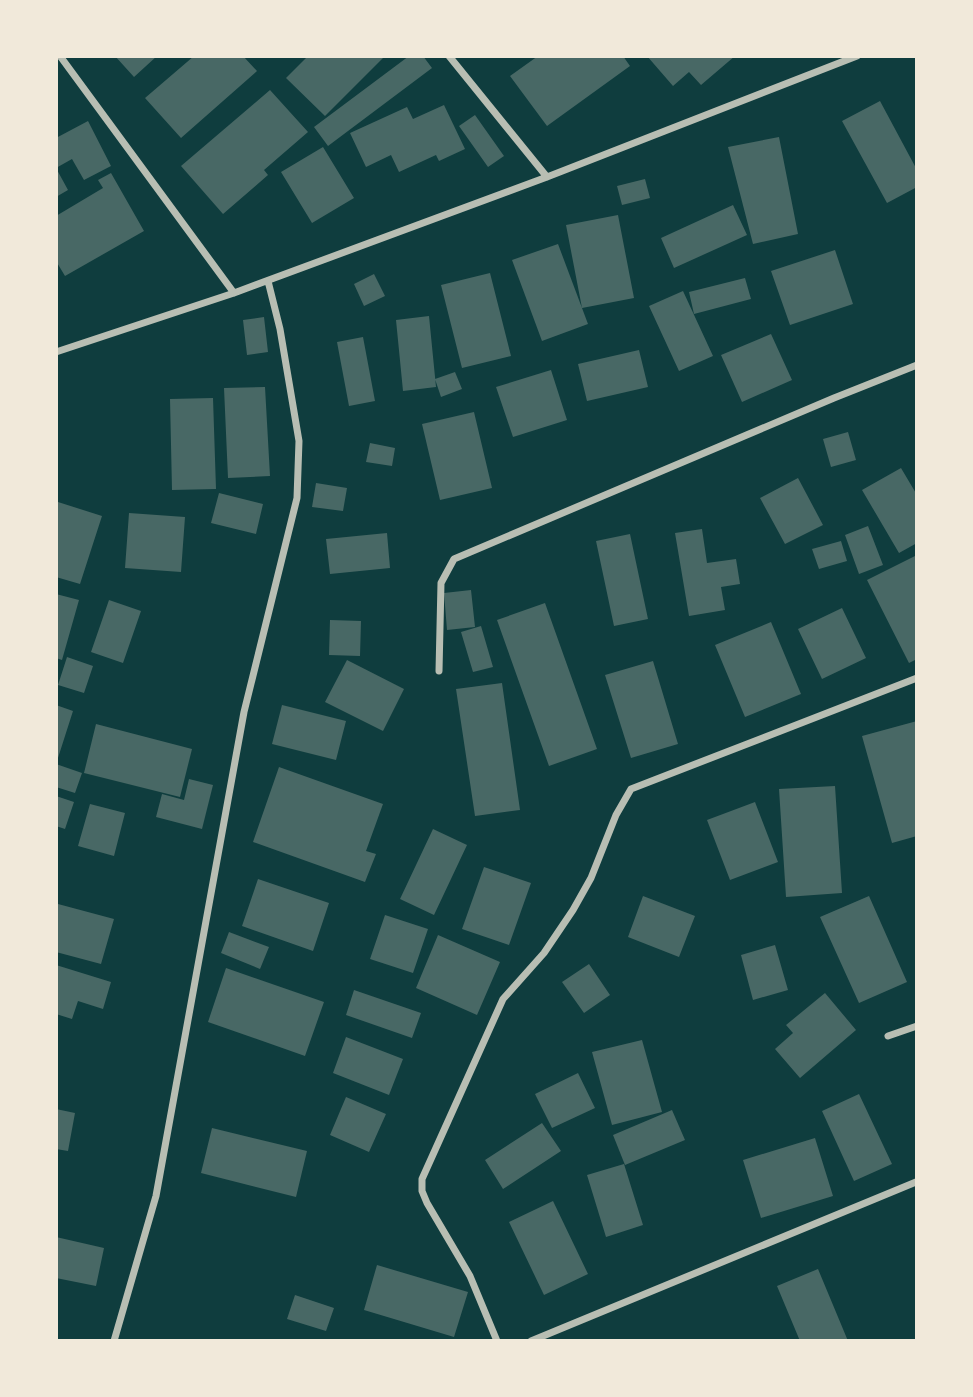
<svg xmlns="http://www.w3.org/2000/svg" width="973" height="1397" font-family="'DejaVu Sans',sans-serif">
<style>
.building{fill:#486865}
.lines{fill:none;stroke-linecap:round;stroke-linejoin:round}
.minor{stroke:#b8beb3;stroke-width:7}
</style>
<rect width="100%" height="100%" fill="#0f3d3e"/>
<path class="building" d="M115 56H157L134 77Z
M194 56H243L257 71 181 138 145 98Z
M308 56H385L325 116 286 78Z
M409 56H423L432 68 328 146 314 127Z
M538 56H623L630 66 547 126 510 76Z
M647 56H735L701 85 689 72 673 86Z
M270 90 308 132 264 170 268 175 223 214 181 166Z
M880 101 917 170V187L887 203 842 121Z
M444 105 465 149 439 161 436 155 399 172 391 155 366 167 350 133 407 107 413 119Z
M475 115 504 156 488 167 459 126Z
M88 121 111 166 84 180 72 159 56 168V138Z
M779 137 798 234 753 244 728 147Z
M323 147 354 198 312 223 281 172Z
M56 168 68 190 56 197Z
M111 173 144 231 65 276 56 261V216L103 188 98 180Z
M645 179 650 198 622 205 617 186Z
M733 205 747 235 674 268 661 238Z
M618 215 634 298 582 308 566 225Z
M558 244 588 324 542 341 512 260Z
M835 250 853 304 790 325 771 271Z
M490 273 511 356 462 368 441 285Z
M374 274 385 296 364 306 354 284Z
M745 278 751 299 694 314 689 292Z
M683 291 713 356 679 371 649 306Z
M429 316 436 387 403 391 396 320Z
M264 317 268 352 247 355 243 320Z
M771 334 792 380 742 402 721 355Z
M363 337 375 401 349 406 337 342Z
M639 350 648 387 587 401 578 364Z
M551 370 567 420 513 437 496 387Z
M455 372 462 389 441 397 435 379Z
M265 387 270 476 228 478 224 388Z
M213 398 216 489 172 490 170 399Z
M474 412 492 488 440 500 422 424Z
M848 432 856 460 831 467 823 439Z
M370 443 395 448 392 466 366 462Z
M901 468 917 495V543L899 553 862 490Z
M798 478 823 525 785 544 760 498Z
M316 483 347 488 343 511 312 507Z
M219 493 263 504 256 534 211 523Z
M58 502 102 516 80 584 56 577Z
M129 513 185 517 181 572 125 568Z
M868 526 883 565 859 574 845 535Z
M702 529 707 563 736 559 740 584 721 587 725 610 689 616 675 533Z
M387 533 390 568 330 574 326 539Z
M630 534 648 619 614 626 596 541Z
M841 541 847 561 819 569 812 549Z
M917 555V659L909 663 867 580Z
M471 590 475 627 447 630 444 593Z
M56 594 79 600 62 660 56 658Z
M109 600 141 611 123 663 91 652Z
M545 603 597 749 549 766 497 620Z
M842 608 866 658 822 679 798 629Z
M330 620 361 621 360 656 329 655Z
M771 622 801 694 745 717 715 645Z
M481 626 493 667 473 672 461 632Z
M67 657 93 666 84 693 58 685Z
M347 660 404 689 383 731 325 702Z
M653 661 678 744 631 758 605 675Z
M502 683 520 810 475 816 456 689Z
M56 705 73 711 57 761H56Z
M282 705 346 721 336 760 272 744Z
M917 721V836L892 843 862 736Z
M96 724 192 749 180 797 84 773Z
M56 764 82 773 75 793 56 787Z
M279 767 383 804 366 851 376 854 365 882 253 842Z
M189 779 213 785 202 829 156 817 162 794 184 800Z
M835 786 842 893 786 897 779 789Z
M56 796 74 802 65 829 56 826Z
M755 802 778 862 730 880 707 820Z
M90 804 125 813 114 856 78 846Z
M433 829 467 845 434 915 400 899Z
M484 867 531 883 509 945 462 929Z
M258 879 329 903 313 951 242 926Z
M643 896 695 916 679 957 628 937Z
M869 896 907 982 859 1003 820 917Z
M58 904 114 919 101 964 56 952Z
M385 915 428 929 413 973 370 959Z
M229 932 269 947 260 969 221 953Z
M438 935 500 962 477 1015 416 988Z
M775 945 788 990 753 1000 741 955Z
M589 964 610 995 584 1013 562 982Z
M56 965 111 982 103 1009 78 1001 72 1019 56 1014Z
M226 968 324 1002 305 1056 208 1022Z
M354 990 421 1013 412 1038 346 1015Z
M825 993 856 1030 800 1078 775 1049 793 1033 786 1025Z
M346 1037 403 1059 389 1095 333 1073Z
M642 1040 662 1112 612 1125 592 1052Z
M578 1073 595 1108 552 1128 535 1094Z
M859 1094 892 1164 854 1181 822 1111Z
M346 1097 386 1114 369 1152 330 1135Z
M56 1109 75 1113 68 1151 56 1149Z
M672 1110 685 1140 625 1165 613 1135Z
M542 1123 561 1151 503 1189 485 1160Z
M212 1128 307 1151 296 1197 201 1173Z
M815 1138 833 1196 761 1218 743 1160Z
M624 1164 643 1225 606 1237 587 1175Z
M553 1201 588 1274 544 1295 509 1222Z
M56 1237 104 1248 96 1286 56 1278Z
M377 1265 468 1292 454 1337 364 1310Z
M818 1269 848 1341H800L777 1286Z
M295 1295 334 1308 326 1331 287 1319Z"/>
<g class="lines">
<path class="minor" d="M60 56 234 293
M449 56 547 177
M56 352 234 293 547 177 857 56
M439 671 441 583 454 559 834 398 917 365
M888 1036 917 1026
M114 1341 156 1196 244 712 297 498 299 441 280 329 268 281
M497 1341 470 1276 427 1203 422 1191V1179L503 999 544 953 573 910 591 878 616 815 631 789 917 678
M531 1341 916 1182"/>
</g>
<rect width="973" height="1397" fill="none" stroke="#f1e9da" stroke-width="116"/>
</svg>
